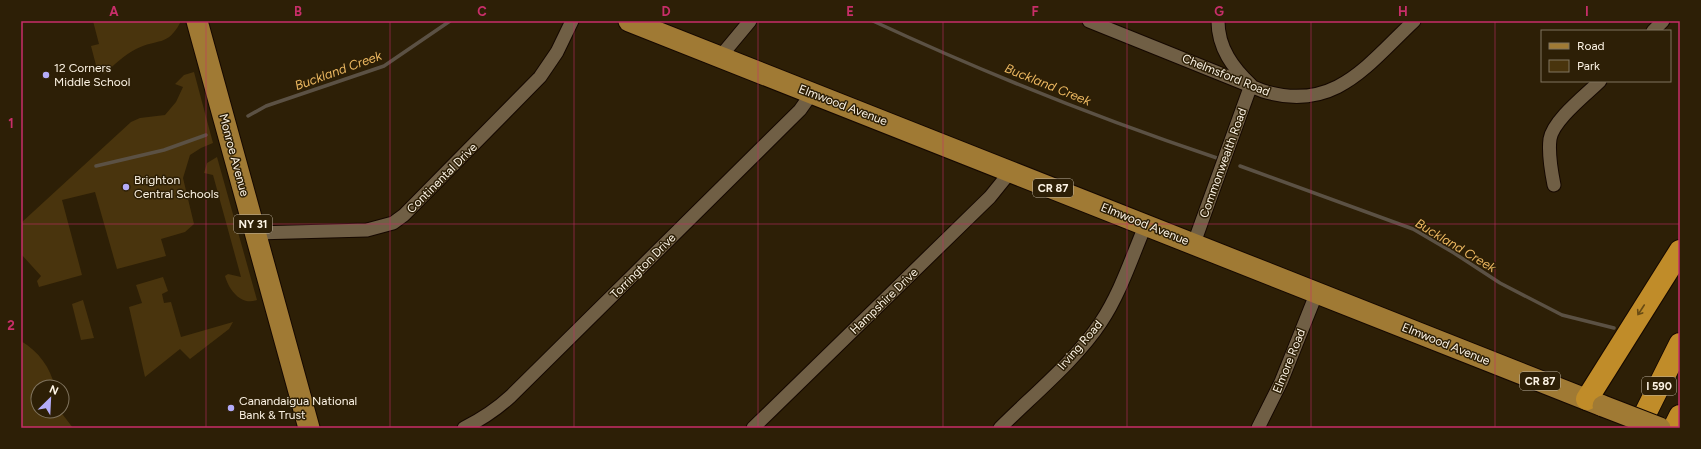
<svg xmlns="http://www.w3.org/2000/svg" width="1701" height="449" font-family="Figtree,sans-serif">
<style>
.green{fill:#49340d}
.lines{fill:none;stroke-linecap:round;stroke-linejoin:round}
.stream{stroke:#5b5144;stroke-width:3.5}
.street-casing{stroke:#150800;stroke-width:15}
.primary-casing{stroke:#150800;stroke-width:23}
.highway-casing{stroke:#150800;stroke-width:24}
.street{stroke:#705f45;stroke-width:13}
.primary{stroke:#a07a34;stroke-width:21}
.highway{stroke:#c08c29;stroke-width:22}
.primary-bridge-casing{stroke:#150800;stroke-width:23;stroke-linecap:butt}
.primary-bridge{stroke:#a07a34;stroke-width:21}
.oneway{stroke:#684b14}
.grid{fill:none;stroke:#c82e69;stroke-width:1;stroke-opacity:0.55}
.poi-dot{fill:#b4acf9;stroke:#2d1f06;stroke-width:1.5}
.labels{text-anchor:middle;stroke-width:3;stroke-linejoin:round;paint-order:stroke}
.shield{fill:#2d1f06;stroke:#beb3a1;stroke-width:1}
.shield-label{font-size:11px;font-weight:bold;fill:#fcf3e4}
.poi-label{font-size:12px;fill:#fcf3e4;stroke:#2d1f06;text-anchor:start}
.street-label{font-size:12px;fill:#fcf3e4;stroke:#2d1f06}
.water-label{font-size:13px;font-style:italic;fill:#ebb760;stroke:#2d1f06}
.neatline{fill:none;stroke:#c82e69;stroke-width:1.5}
.grid-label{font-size:13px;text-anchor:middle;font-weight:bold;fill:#c82e69}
</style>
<rect width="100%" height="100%" fill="#2d1f06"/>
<path class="green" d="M93 21H180V23C167 47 158 38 136 49 124 55 114 65 104 74L97 69 91 46 99 44Z
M194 72 213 143 201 148 190 155 183 178 194 224 185 232 161 239 166 256 117 269 95 192 62 200 82 275 39 287 37 281 41 276 21 254V223L131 122 140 118 165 115 176 102 183 87 175 84 184 75Z
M217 157 257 300C241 306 229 290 225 276L228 274 241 277 213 175 204 173 207 163Z
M163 277 168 291 162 294 164 303 171 302 181 337 233 322 229 329 190 359 180 349 145 377 129 307 142 303 136 285Z
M83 300 94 338 81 340 72 304Z
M21 341C39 352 50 367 55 387H38V411H60L73 428H21Z"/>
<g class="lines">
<path class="stream" d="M873 21C985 73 1100 119 1217 158
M248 116 266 106 384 66 450 21
M96 166 164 150 206 135
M1240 166 1413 229 1454 253 1500 283 1562 315 1614 328"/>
<defs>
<path id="street" d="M1089 21 1263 91C1335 113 1367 65 1414 21
M1653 31 1663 21
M720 57 750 21
M1554 185C1551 170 1548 154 1550 139 1553 120 1587 94 1600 81
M255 233 367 230 393 223 404 215 540 77 557 52 572 21
M1194 243 1251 85C1233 68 1218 48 1218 21
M464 428C482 419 497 409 511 396L800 110 812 93
M753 428 990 197 1011 171
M1000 428C1032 396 1077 359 1101 322 1121 292 1132 256 1146 224
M1258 428 1281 382 1317 292"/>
<path id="primary" d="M197 21 309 428
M629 21 1603 406"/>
<path id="highway" d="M1587 399 1680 251
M1638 428 1680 344
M1674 428 1680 416"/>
</defs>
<use href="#street" class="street-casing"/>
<use href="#primary" class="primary-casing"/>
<use href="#highway" class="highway-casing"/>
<use href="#street" class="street"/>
<use href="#primary" class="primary"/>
<use href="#highway" class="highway"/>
<defs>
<path id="primary-bridge" d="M1603 406 1660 428"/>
</defs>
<use href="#primary-bridge" class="primary-bridge-casing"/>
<use href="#primary-bridge" class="primary-bridge"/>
</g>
<defs><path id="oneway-shaft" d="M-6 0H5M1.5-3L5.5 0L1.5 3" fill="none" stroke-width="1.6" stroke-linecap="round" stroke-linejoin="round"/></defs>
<use class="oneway" href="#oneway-shaft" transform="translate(1641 310) rotate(123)"/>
<path class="grid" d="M206 21V428M390 21V428M574 21V428M758 21V428M943 21V428M1127 21V428M1311 21V428M1495 21V428M21 224H1680"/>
<g class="poi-dot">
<circle cx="46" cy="75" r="4"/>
<circle cx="126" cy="187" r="4"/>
<circle cx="231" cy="408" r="4"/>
</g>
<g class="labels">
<g class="shield">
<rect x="1033" y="179" width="40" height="18" rx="3"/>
<rect x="234" y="215" width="38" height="18" rx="3"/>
<rect x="1520" y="372" width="40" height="18" rx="3"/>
<rect x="1642" y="377" width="34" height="18" rx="3"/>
</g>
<g class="shield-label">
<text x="1053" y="192">CR 87</text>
<text x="253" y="228">NY 31</text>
<text x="1540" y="385">CR 87</text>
<text x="1659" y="390">I 590</text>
</g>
<g class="poi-label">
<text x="54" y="72">12 Corners<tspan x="54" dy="14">Middle School</tspan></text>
<text x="134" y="184">Brighton<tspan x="134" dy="14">Central Schools</tspan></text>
<text x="239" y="405">Canandaigua National<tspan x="239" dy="14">Bank &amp; Trust</tspan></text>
</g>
<g class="street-label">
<text transform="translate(1226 75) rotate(22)" y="4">Chelmsford Road</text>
<text transform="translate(843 105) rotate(21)" y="4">Elmwood Avenue</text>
<text transform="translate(234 155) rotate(75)" y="4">Monroe Avenue</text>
<text transform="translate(1223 163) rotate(-70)" y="4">Commonwealth Road</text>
<text transform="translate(442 178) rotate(-45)" y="4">Continental Drive</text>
<text transform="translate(1145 224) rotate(22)" y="4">Elmwood Avenue</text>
<text transform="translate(643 266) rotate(-45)" y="4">Torrington Drive</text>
<text transform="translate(884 301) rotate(-44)" y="4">Hampshire Drive</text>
<text transform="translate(1446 344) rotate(22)" y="4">Elmwood Avenue</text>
<text transform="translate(1080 345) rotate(-49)" y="4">Irving Road</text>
<text transform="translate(1289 361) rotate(-68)" y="4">Elmore Road</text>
</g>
<g class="water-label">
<text transform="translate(338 70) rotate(-20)" y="5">Buckland Creek</text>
<text transform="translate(1048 84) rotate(22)" y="5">Buckland Creek</text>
<text transform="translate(1456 245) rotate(31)" y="5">Buckland Creek</text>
</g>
</g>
<rect width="1701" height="449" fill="none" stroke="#2d1f06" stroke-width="44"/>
<rect x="1541" y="30" width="130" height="52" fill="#2d1f06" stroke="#80745f"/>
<rect x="1549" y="43" width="20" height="6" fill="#a07a34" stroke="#80745f"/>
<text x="1577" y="50" font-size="12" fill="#fcf3e4">Road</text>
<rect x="1549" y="60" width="20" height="12" fill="#49340d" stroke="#80745f"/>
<text x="1577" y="70" font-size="12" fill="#fcf3e4">Park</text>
<g transform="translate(50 399) rotate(24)"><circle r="19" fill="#2d1f06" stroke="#80745f"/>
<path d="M0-3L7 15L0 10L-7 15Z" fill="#b4acf9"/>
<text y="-6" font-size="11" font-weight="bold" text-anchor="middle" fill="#fcf3e4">N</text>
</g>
<rect x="22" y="22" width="1657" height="405" class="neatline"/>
<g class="grid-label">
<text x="114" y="16">A</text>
<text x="298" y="16">B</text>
<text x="482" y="16">C</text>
<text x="666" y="16">D</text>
<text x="850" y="16">E</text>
<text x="1035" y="16">F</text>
<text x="1219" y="16">G</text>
<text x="1403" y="16">H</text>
<text x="1587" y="16">I</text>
<text x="11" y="128">1</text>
<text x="11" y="330">2</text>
</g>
</svg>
